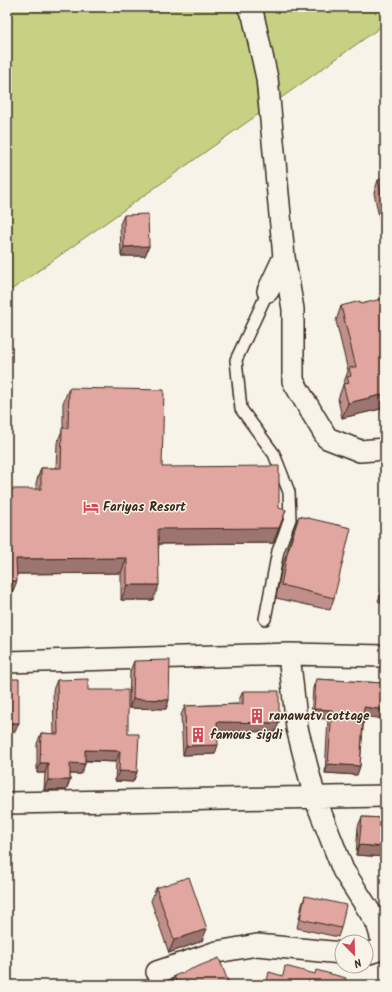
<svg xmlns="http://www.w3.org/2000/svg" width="392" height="992" font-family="Kalam,sans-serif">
	<rect width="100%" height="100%" fill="#f7f3e8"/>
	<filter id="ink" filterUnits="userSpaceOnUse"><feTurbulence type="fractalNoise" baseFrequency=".025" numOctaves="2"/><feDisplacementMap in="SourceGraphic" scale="8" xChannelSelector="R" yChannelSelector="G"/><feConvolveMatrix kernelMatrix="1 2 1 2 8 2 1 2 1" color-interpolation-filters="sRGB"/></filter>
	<g filter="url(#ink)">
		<path fill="#c6d184" stroke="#807e51" d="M 7,7 L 385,7 L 385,24 L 7,293 Z"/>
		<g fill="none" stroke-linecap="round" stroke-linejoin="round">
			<defs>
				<path id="service" d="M 265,619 L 278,551 L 290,519 L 289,492 L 274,454 L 241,409 L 236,360 L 268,291"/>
				<path id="minor" d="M 248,7 L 253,15 L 267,78 L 284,257 L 293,309 L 293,381 L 327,438 L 360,451 L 385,449
					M 268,291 L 284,257
					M 385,656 L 289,654 L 297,728 L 315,798 L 343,870 L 377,923 L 385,950
					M 7,662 L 289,654
					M 9,803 L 385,796
					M 366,954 L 384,948
					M 157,972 L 217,952 L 257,945 L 342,953"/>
			</defs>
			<use href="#service" stroke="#3b2a1e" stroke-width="14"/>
			<use href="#minor" stroke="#3b2a1e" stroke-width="24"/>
			<use href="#service" stroke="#f7f3e8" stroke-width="11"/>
			<use href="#minor" stroke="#f7f3e8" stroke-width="21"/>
		</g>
		<path fill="#c18f89" stroke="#3b2a1e" d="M 385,179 L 385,241 L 384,241 L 374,193 L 378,180 Z
			M 124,215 L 149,246 L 145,256 L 121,256 L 120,224 Z
			M 341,306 L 385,408 L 342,418 L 338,399 L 348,371 L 336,321 Z
			M 69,388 L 162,467 L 273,543 L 159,544 L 153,600 L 121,600 L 121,573 L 17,574 L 11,596 L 36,489 L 36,483 L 41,468 L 56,468 L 57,443 L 63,428 L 63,403 Z
			M 299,516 L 334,598 L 330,610 L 276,598 L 282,567 L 294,528 Z
			M 385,584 L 385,604 L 378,601 Z
			M 134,661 L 169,700 L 166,709 L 129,708 L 130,671 Z
			M 316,679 L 383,683 L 383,681 L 385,681 L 364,716 L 360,766 L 357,775 L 325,773 L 328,719 L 311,718 L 313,688 Z
			M 57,680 L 88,690 L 128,734 L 137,772 L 133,782 L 115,781 L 116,762 L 85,761 L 85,764 L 81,774 L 70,774 L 70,780 L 66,790 L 44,790 L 45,773 L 37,773 L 37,744 L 41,733 L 54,734 L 53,690 Z
			M 243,691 L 275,732 L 217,731 L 215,754 L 183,755 L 181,715 L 185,706 L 239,704 L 239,700 Z
			M 362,817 L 385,818 L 385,857 L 356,855 L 358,826 Z
			M 156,888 L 202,941 L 169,953 L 151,901 Z
			M 305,896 L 341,928 L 338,937 L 297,928 L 302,905 Z
			M 174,976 L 229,984 L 229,985 L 171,985 Z"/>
		<path fill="#9d746f" stroke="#3b2a1e" d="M 149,246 L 145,256 L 121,256 L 124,247 Z
			M 385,394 L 385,408 L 342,418 L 348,403 Z
			M 286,510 L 273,543 L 153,544 L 158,529 Z
			M 127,558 L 121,573 L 11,574 L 16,559 Z
			M 7,581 L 17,581 L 11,596 L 7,596 Z
			M 127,585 L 159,585 L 153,600 L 121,600 Z
			M 133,699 L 169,700 L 166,709 L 129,708 Z
			M 364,707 L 385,710 L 385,719 L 361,716 Z
			M 314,709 L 332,710 L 328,719 L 311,718 Z
			M 217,722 L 279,723 L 275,732 L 214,731 Z
			M 7,723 L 19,723 L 15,732 L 7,732 Z
			M 218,745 L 215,754 L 183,755 L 186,746 Z
			M 85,750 L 120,751 L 116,762 L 82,760 Z
			M 40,763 L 48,763 L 45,773 L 37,773 Z
			M 70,763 L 85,764 L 81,774 L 67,774 Z
			M 328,764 L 360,766 L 357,775 L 325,773 Z
			M 119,771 L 137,772 L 133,782 L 115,781 Z
			M 48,780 L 70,780 L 66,790 L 44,790 Z
			M 359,845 L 385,847 L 385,857 L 356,855 Z
			M 207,929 L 202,941 L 169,953 L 174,940 Z"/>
		<path fill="#e0a69f" stroke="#3b2a1e" d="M 385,179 L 385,210 L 378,180 Z
			M 148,214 L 149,246 L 124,247 L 124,215 Z
			M 385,298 L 385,394 L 348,403 L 343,384 L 349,383 L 347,377 L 351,376 L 349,368 L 356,367 L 341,306 L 360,301 L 361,304 Z
			M 69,388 L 164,390 L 162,467 L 279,466 L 279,508 L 286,510 L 279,528 L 158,529 L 159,585 L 127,585 L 127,558 L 16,559 L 17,581 L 7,581 L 7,489 L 41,489 L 41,468 L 61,468 L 62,428 L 68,428 Z
			M 299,516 L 351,528 L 334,598 L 281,585 L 287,554 Z
			M 385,584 L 385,594 L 381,592 Z
			M 170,660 L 169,700 L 133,699 L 134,661 Z
			M 7,679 L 19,679 L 19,723 L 7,723 Z
			M 88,679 L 88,690 L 128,690 L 128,734 L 139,734 L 137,772 L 119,771 L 120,751 L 85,750 L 85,764 L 70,763 L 70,780 L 48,780 L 48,763 L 40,763 L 41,733 L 58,734 L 57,680 Z
			M 316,679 L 383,683 L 383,681 L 385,681 L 385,710 L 364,707 L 360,766 L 328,764 L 332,710 L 314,709 Z
			M 243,691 L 279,691 L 279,723 L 217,722 L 218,745 L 186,746 L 185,706 L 243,704 Z
			M 362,817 L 385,818 L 385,847 L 359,845 Z
			M 189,877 L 207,929 L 174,940 L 156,888 Z
			M 305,896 L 346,905 L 341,928 L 300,919 Z
			M 219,958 L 229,984 L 228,985 L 178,985 L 174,976 Z
			M 285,966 L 315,974 L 316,970 L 346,978 L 344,985 L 266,985 L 269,972 L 283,976 Z"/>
	</g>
	<defs>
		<symbol id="hotel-bare" viewBox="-9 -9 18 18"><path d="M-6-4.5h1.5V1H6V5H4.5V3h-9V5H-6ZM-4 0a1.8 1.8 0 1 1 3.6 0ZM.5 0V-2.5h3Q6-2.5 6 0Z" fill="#d1495b" stroke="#f7f3e8" stroke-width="2.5" paint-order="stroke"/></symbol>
		<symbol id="building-bare" viewBox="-9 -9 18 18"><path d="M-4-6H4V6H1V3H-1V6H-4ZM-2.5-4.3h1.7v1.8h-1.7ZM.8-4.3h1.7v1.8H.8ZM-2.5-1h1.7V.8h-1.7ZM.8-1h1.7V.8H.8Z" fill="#d1495b" stroke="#f7f3e8" stroke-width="2.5" paint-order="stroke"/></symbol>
	</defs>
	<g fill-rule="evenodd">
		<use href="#hotel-bare" x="80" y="496" width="22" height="22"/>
		<use href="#building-bare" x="246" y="705" width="22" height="22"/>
		<use href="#building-bare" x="187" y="724" width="22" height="22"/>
	</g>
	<g text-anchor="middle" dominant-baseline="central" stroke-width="3" stroke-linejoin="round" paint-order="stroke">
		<g font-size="13" font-weight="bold" fill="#3b2a1e" stroke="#f7f3e8" text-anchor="start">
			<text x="103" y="507">Fariyas Resort</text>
			<text x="269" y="716">ranawatv cottage</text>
			<text x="210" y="735">famous sigdi</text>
		</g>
	</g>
	<rect width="392" height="992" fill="none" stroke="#f7f3e8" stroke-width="24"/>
	<rect x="12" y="12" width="368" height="968" fill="none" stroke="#3b2a1e" stroke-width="1.5" filter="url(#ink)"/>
	<g transform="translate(354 954) rotate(157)"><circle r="19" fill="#f7f3e8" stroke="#aca397"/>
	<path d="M0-3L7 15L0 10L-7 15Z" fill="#d1495b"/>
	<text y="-6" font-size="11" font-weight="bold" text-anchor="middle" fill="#3b2a1e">N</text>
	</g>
</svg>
